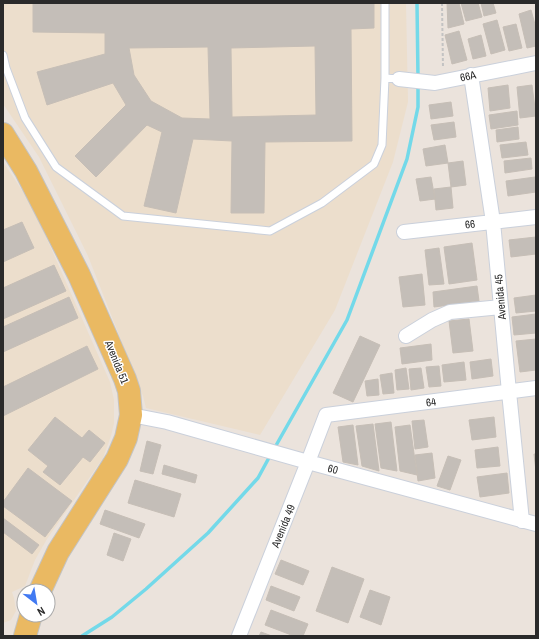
<svg xmlns="http://www.w3.org/2000/svg" width="539" height="639" font-family="'Archivo Narrow',sans-serif">
	<rect width="100%" height="100%" fill="#ebe3dc"/>
	<path fill="#ecdecc" d="M 3,3 L 406,3 L 408,102 L 393,162 L 335,310 L 260,435 L 146,408 L 143,396 L 88,256 L 39,157 L 3,104 Z
		M 3,162 L 32,205 L 110,382 L 114,400 L 114,423 L 111,436 L 103,458 L 47,539 L 35,560 L 25,586 L 12,592 L 14,598 L 16,611 L 11,620 L 3,623 Z"/>
	<g fill="none" stroke-linecap="round" stroke-linejoin="round">
		<path stroke="#73d9e9" stroke-width="3.5" d="M 417,3 L 418,78
			M 274,449 L 347,320 L 407,159 L 418,107 L 418,84
			M 82,636 L 112,617 L 146,589 L 208,533 L 258,478 L 271,454"/>
	</g>
	<path fill="#c4beb8" stroke="#c6beb6" fill-rule="evenodd" d="M 33,3 L 374,3 L 374,28 L 351,29 L 352,141 L 265,142 L 264,213 L 231,213 L 232,141 L 193,139 L 176,213 L 144,206 L 162,132 L 147,125 L 96,177 L 75,156 L 126,105 L 113,83 L 47,105 L 37,72 L 105,54 L 105,33 L 33,32 ZM 315,46 L 316,115 L 232,117 L 231,48 ZM 208,47 L 210,119 L 182,118 L 151,101 L 134,75 L 129,48 Z
		M 447,3 L 459,3 L 464,24 L 448,28 Z
		M 461,3 L 478,3 L 482,17 L 466,21 Z
		M 481,3 L 493,3 L 496,13 L 484,16 Z
		M 531,10 L 536,28 L 536,46 L 527,48 L 519,14 Z
		M 497,20 L 505,50 L 491,54 L 483,24 Z
		M 516,24 L 522,48 L 509,51 L 503,27 Z
		M 459,31 L 467,60 L 452,64 L 445,35 Z
		M 481,35 L 486,56 L 473,59 L 468,39 Z
		M 508,85 L 510,108 L 490,111 L 488,88 Z
		M 532,85 L 536,116 L 520,118 L 517,87 Z
		M 451,102 L 453,116 L 431,119 L 429,105 Z
		M 517,111 L 518,125 L 491,129 L 489,115 Z
		M 454,122 L 456,137 L 434,140 L 431,125 Z
		M 518,127 L 519,139 L 497,142 L 496,130 Z
		M 526,142 L 528,155 L 502,158 L 500,145 Z
		M 445,145 L 448,163 L 426,166 L 423,149 Z
		M 531,158 L 532,169 L 505,173 L 504,161 Z
		M 463,161 L 466,185 L 451,187 L 448,163 Z
		M 431,177 L 435,199 L 420,201 L 416,179 Z
		M 535,177 L 536,192 L 508,196 L 506,181 Z
		M 451,187 L 453,208 L 436,210 L 434,189 Z
		M 22,222 L 34,248 L 3,262 L 3,230 Z
		M 536,237 L 536,254 L 511,257 L 509,240 Z
		M 472,243 L 477,280 L 449,284 L 444,247 Z
		M 439,248 L 444,284 L 429,285 L 425,250 Z
		M 54,265 L 66,291 L 3,319 L 3,288 Z
		M 422,274 L 425,305 L 403,307 L 399,277 Z
		M 477,286 L 479,301 L 434,307 L 433,292 Z
		M 536,295 L 536,311 L 516,313 L 514,298 Z
		M 69,297 L 78,318 L 3,352 L 3,327 Z
		M 536,314 L 536,333 L 514,335 L 512,317 Z
		M 469,319 L 473,351 L 453,353 L 449,321 Z
		M 360,336 L 380,345 L 353,402 L 333,393 Z
		M 536,339 L 536,370 L 520,372 L 516,341 Z
		M 431,344 L 432,360 L 402,364 L 400,348 Z
		M 87,346 L 98,369 L 3,416 L 3,387 Z
		M 491,359 L 493,376 L 472,379 L 470,362 Z
		M 464,362 L 466,380 L 444,382 L 442,365 Z
		M 439,366 L 441,386 L 429,387 L 426,367 Z
		M 406,368 L 409,389 L 397,390 L 395,370 Z
		M 421,368 L 424,388 L 411,390 L 409,369 Z
		M 392,373 L 394,393 L 383,394 L 380,375 Z
		M 378,379 L 379,395 L 367,396 L 365,381 Z
		M 55,417 L 82,438 L 89,430 L 105,443 L 90,462 L 83,457 L 60,485 L 43,472 L 48,466 L 28,450 Z
		M 494,417 L 496,437 L 472,440 L 469,420 Z
		M 424,420 L 428,447 L 415,449 L 412,421 Z
		M 391,422 L 397,471 L 381,468 L 375,424 Z
		M 373,424 L 379,471 L 362,466 L 356,426 Z
		M 353,425 L 358,465 L 343,462 L 338,427 Z
		M 410,425 L 417,475 L 400,471 L 395,427 Z
		M 147,441 L 161,445 L 153,474 L 140,471 Z
		M 498,447 L 500,466 L 477,468 L 475,450 Z
		M 432,453 L 435,478 L 418,481 L 415,455 Z
		M 534,454 L 536,454 L 536,471 Z
		M 448,456 L 461,460 L 450,490 L 437,486 Z
		M 164,465 L 197,475 L 195,483 L 162,474 Z
		M 28,468 L 72,501 L 45,537 L 3,506 L 3,502 Z
		M 507,473 L 509,493 L 480,497 L 477,477 Z
		M 135,480 L 181,494 L 174,517 L 128,503 Z
		M 105,510 L 145,524 L 139,538 L 100,524 Z
		M 3,518 L 39,545 L 32,554 L 3,532 Z
		M 114,533 L 131,539 L 123,561 L 107,555 Z
		M 281,560 L 309,571 L 303,585 L 275,574 Z
		M 332,567 L 364,579 L 348,623 L 316,611 Z
		M 271,586 L 300,597 L 294,611 L 266,600 Z
		M 370,590 L 390,597 L 381,625 L 360,617 Z
		M 271,610 L 308,624 L 303,636 L 294,636 L 265,625 Z
		M 261,632 L 272,636 L 259,636 Z"/>
	<g fill="none" stroke-linecap="round" stroke-linejoin="round">
		<defs>
			<path id="lane" d="M 385,3 L 385,78 L 399,79
				M 3,55 L 6,68 L 25,118 L 56,167 L 123,216 L 270,231 L 322,203 L 374,164 L 382,145 L 385,78"/>
			<path id="street" d="M 471,75 L 493,222 L 509,392 L 522,521
				M 399,79 L 435,83 L 536,63
				M 404,232 L 536,217
				M 406,336 L 432,320 L 450,312 L 501,307
				M 131,415 L 167,422 L 308,462 L 536,524
				M 239,636 L 308,462 L 326,415 L 536,388"/>
			<path id="primary" d="M 3,134 L 26,171 L 79,275 L 125,379 L 129,391 L 131,415 L 126,438 L 117,459 L 58,552 L 40,591
				M 25,636 L 31,615"/>
		</defs>
		<use href="#lane" stroke="#cad0db" stroke-width="9"/>
		<use href="#street" stroke="#cad0db" stroke-width="16"/>
		<use href="#primary" stroke="#c3c3c3" stroke-width="24"/>
		<path stroke="#c3c3c3" stroke-width="2" stroke-dasharray="3 2" stroke-linecap="butt" d="M 442,3 L 443,68"/>
		<use href="#lane" stroke="#fff" stroke-width="7"/>
		<use href="#street" stroke="#fff" stroke-width="14"/>
		<use href="#primary" stroke="#eab962" stroke-width="22"/>
	</g>
	<g text-anchor="middle" dominant-baseline="central" stroke-width="3" stroke-linejoin="round" paint-order="stroke">
		<g font-size="11" fill="#2a2a2a" stroke="#fff">
			<text transform="translate(468 76) rotate(-12)">66A</text>
			<text transform="translate(470 224) rotate(-7)">66</text>
			<text transform="translate(500 297) rotate(-95)">Avenida 45</text>
			<text transform="translate(117 362) rotate(68)">Avenida 51</text>
			<text transform="translate(431 402) rotate(-7)">64</text>
			<text transform="translate(333 469) rotate(15)">60</text>
			<text transform="translate(283 526) rotate(-68)">Avenida 49</text>
		</g>
	</g>
	<rect width="539" height="639" fill="none" stroke="#2a2a2a" stroke-width="8"/>
	<g transform="translate(36 603) rotate(149)"><circle r="19" fill="#ffffff" stroke="#aaaaaa"/>
	<path d="M0-3L7 15L0 10L-7 15Z" fill="#427af2"/>
	<text y="-6" font-size="11" font-weight="bold" text-anchor="middle" fill="#2a2a2a">N</text>
	</g>
</svg>
